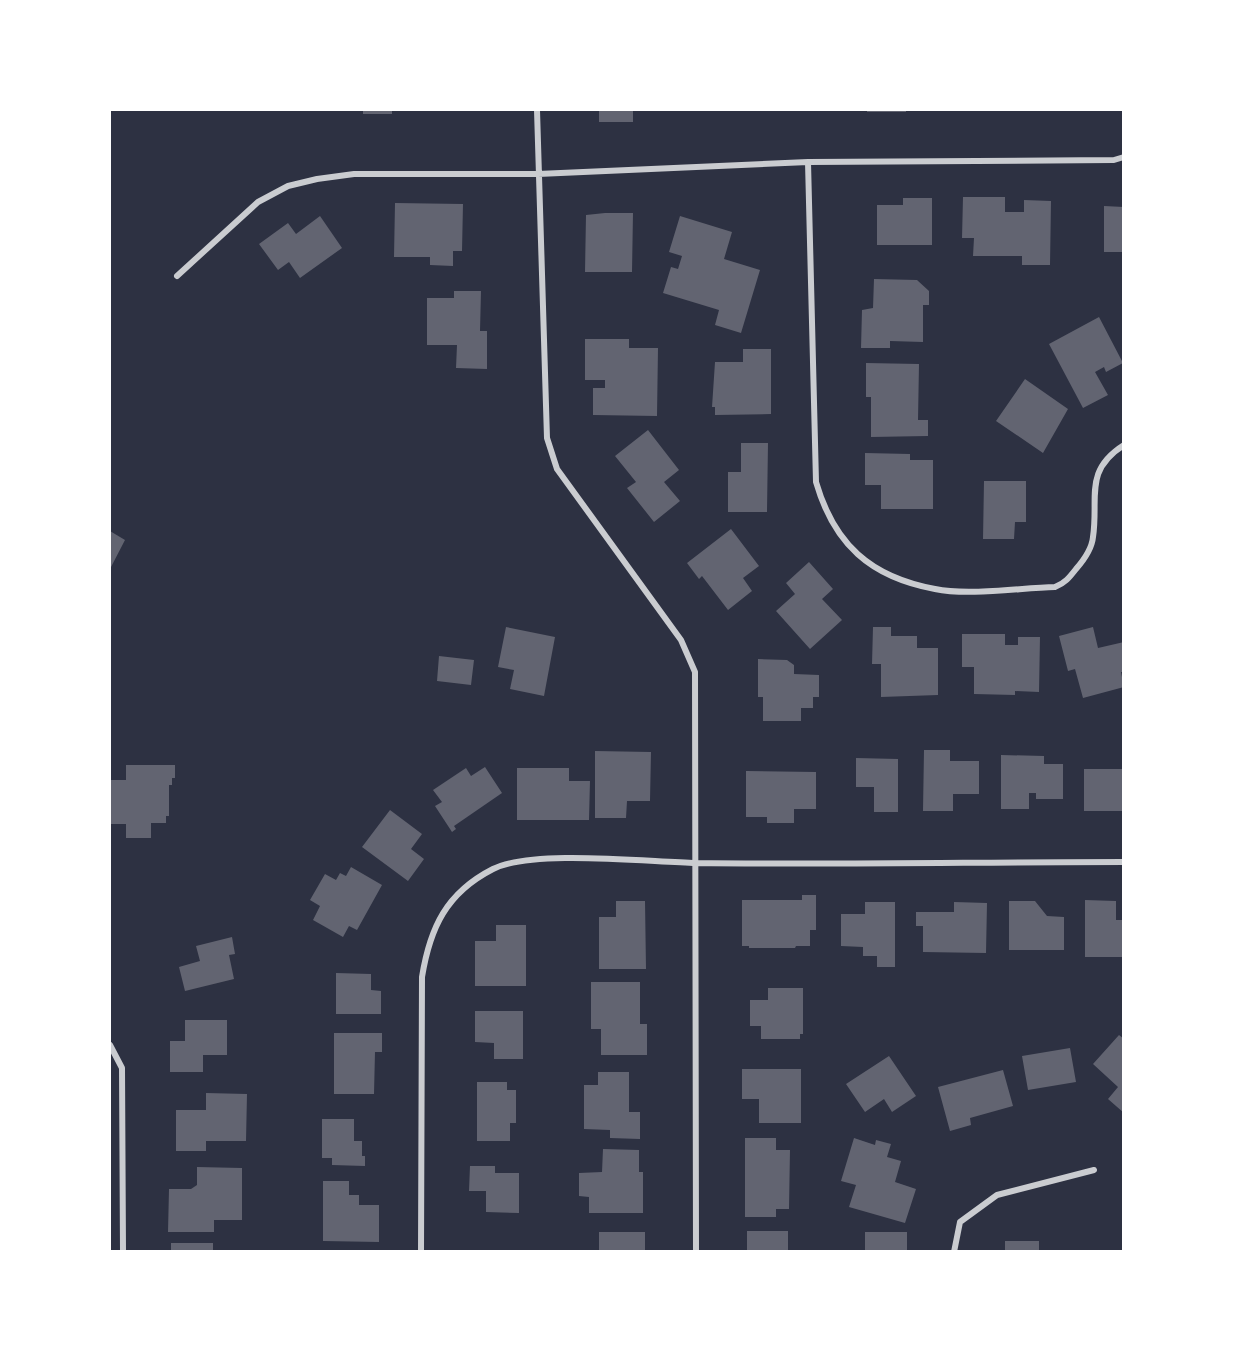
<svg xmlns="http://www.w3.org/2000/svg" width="1233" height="1361" font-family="Karla,sans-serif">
	<rect width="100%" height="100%" fill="#2d3142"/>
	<path fill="#626471" d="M 363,110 L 392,110 L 392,114 L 363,114 Z
		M 599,110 L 633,110 L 633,122 L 599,122 Z
		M 867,110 L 906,110 L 906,112 L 867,112 Z
		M 963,197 L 1005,197 L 1005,212 L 1024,212 L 1024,200 L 1051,201 L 1050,265 L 1022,265 L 1022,256 L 973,256 L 974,238 L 962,238 Z
		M 903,198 L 932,198 L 932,245 L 877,245 L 877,205 L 903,205 Z
		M 395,203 L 463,204 L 462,251 L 453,251 L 453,266 L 430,265 L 430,257 L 394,257 Z
		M 1104,206 L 1124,207 L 1124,252 L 1104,252 Z
		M 605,213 L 633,213 L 632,272 L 585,272 L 586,215 Z
		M 320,216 L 342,248 L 300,278 L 289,262 L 278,270 L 259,244 L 288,223 L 296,234 Z
		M 680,216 L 732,232 L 724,259 L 760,270 L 741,333 L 715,325 L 719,310 L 663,293 L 671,267 L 678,269 L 682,256 L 669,252 Z
		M 874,279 L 917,280 L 929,291 L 929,305 L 923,305 L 923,342 L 890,341 L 890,348 L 861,348 L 862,310 L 873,308 Z
		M 454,291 L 481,291 L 480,331 L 487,331 L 487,369 L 456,368 L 457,345 L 427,345 L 427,298 L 454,298 Z
		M 1099,317 L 1123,363 L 1106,372 L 1104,367 L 1095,372 L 1108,395 L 1083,408 L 1049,344 Z
		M 585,339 L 629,339 L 629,348 L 658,348 L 657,416 L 593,415 L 593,388 L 605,388 L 605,380 L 585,380 Z
		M 743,349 L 771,349 L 771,414 L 715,415 L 715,407 L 712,407 L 715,362 L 743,362 Z
		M 866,363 L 919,364 L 918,420 L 928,420 L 928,436 L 871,437 L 871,397 L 866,397 Z
		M 1025,379 L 1068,409 L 1043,453 L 996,421 Z
		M 648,430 L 679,470 L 664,482 L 680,501 L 654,522 L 627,488 L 636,482 L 615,456 Z
		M 741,443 L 768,443 L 767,512 L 728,512 L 728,472 L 741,472 Z
		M 865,453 L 910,454 L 910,460 L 933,460 L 933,509 L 881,509 L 881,485 L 865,485 Z
		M 984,481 L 1026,481 L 1026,522 L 1015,522 L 1014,539 L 983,539 Z
		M 731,529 L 759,566 L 743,578 L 752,591 L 728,610 L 702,576 L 699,579 L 687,563 Z
		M 110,531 L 125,540 L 110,569 Z
		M 809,562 L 833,589 L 822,599 L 842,620 L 810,649 L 776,611 L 795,594 L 786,583 Z
		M 506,627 L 555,637 L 544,696 L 510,689 L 514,670 L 498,667 Z
		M 873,627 L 891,627 L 891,636 L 917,636 L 917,648 L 938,648 L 938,695 L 881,697 L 881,664 L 872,664 Z
		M 1093,627 L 1098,648 L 1124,642 L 1124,672 L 1121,672 L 1124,687 L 1083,698 L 1075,669 L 1068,671 L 1059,636 Z
		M 962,634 L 1005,634 L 1005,645 L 1018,645 L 1018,637 L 1040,637 L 1039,692 L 1015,691 L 1015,695 L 974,694 L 974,667 L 962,667 Z
		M 439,656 L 474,660 L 471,685 L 437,681 Z
		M 758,659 L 787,660 L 794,665 L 794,674 L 819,675 L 819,697 L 813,697 L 813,708 L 801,708 L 801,721 L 763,721 L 763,697 L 758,697 Z
		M 924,750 L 950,750 L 950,761 L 979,761 L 979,794 L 953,794 L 953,811 L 923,811 Z
		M 595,751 L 651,752 L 650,801 L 627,801 L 626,818 L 595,818 Z
		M 1001,755 L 1044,756 L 1044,764 L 1063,764 L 1063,799 L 1036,799 L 1036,793 L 1029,793 L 1029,809 L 1001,809 Z
		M 856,758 L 898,759 L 898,812 L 874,812 L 874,787 L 856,787 Z
		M 126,765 L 175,765 L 175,778 L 172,778 L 172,785 L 169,785 L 169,816 L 166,816 L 166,823 L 151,823 L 151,838 L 126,838 L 126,824 L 110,824 L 110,780 L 126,780 Z
		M 485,767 L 502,793 L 454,826 L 456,829 L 452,832 L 435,806 L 442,802 L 433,790 L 466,768 L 471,776 Z
		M 517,768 L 569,768 L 569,781 L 590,781 L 589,820 L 517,820 Z
		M 1084,769 L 1124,769 L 1124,811 L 1084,811 Z
		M 746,771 L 816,772 L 816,809 L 794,809 L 794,823 L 767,823 L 767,817 L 746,817 Z
		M 390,810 L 422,834 L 411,849 L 424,859 L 408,881 L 362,847 Z
		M 351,867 L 382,885 L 357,930 L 349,926 L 343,937 L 313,920 L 320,906 L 310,900 L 325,874 L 336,880 L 340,873 L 346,876 Z
		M 802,895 L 816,895 L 816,930 L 810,930 L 810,946 L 796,946 L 795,948 L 749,948 L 749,946 L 742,946 L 742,900 L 802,900 Z
		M 1085,900 L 1116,901 L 1116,920 L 1124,920 L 1124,957 L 1085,957 Z
		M 616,901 L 645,901 L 646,969 L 599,969 L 599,917 L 616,917 Z
		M 1009,901 L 1035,901 L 1047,916 L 1064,917 L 1064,950 L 1009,950 Z
		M 865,902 L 895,902 L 895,967 L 877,967 L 877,956 L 863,956 L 863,947 L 841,946 L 841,914 L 865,914 Z
		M 954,902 L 987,903 L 986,953 L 923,952 L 923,926 L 916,926 L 916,912 L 954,912 Z
		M 496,925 L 526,925 L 526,986 L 475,986 L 475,941 L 496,941 Z
		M 232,937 L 235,954 L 229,955 L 234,979 L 185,991 L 179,967 L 200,961 L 196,946 Z
		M 336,973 L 371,974 L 371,990 L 381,991 L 381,1014 L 336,1014 Z
		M 591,982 L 640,982 L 640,1024 L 647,1024 L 647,1055 L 601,1055 L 601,1029 L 591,1029 Z
		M 768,988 L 803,988 L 803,1034 L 800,1034 L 800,1039 L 761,1039 L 761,1026 L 750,1026 L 750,1000 L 768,1000 Z
		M 475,1011 L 523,1011 L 523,1059 L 494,1059 L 494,1043 L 475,1042 Z
		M 185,1020 L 227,1020 L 227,1055 L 203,1055 L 203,1072 L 170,1072 L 170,1041 L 185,1041 Z
		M 334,1033 L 382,1033 L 382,1052 L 375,1052 L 374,1094 L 334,1094 Z
		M 1119,1035 L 1124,1039 L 1124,1113 L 1108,1099 L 1118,1087 L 1093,1064 Z
		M 1070,1048 L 1076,1082 L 1028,1090 L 1022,1056 Z
		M 889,1056 L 916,1096 L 892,1112 L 884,1099 L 865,1112 L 846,1084 Z
		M 742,1069 L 801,1069 L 801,1123 L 759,1123 L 759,1099 L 742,1099 Z
		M 1003,1070 L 1013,1106 L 970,1118 L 971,1125 L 950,1131 L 938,1087 Z
		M 598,1072 L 629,1072 L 629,1112 L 640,1112 L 640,1139 L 610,1138 L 610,1130 L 584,1129 L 584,1085 L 598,1085 Z
		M 477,1082 L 507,1082 L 507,1090 L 516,1090 L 516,1123 L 510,1123 L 510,1141 L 477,1141 Z
		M 206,1093 L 247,1094 L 246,1141 L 206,1141 L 206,1151 L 176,1151 L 176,1110 L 206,1110 Z
		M 322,1119 L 354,1119 L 354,1141 L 362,1141 L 362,1156 L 365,1156 L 365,1166 L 332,1165 L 332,1158 L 322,1158 Z
		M 745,1138 L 776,1138 L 776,1150 L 790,1150 L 789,1209 L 776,1209 L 776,1217 L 745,1217 Z
		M 854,1138 L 875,1145 L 876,1140 L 891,1144 L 887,1157 L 901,1161 L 895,1182 L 916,1189 L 905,1223 L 849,1207 L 856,1185 L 841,1181 Z
		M 603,1149 L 639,1150 L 639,1172 L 643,1172 L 643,1213 L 589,1213 L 589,1197 L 579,1196 L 579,1173 L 602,1172 Z
		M 470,1166 L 495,1166 L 495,1173 L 519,1173 L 519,1213 L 486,1212 L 486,1191 L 469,1191 Z
		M 197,1167 L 242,1168 L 242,1220 L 214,1220 L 214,1232 L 168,1232 L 169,1189 L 191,1189 L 197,1185 Z
		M 323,1181 L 349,1181 L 349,1195 L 359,1195 L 359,1205 L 379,1205 L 379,1242 L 323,1241 Z
		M 747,1231 L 788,1231 L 788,1252 L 747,1252 Z
		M 599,1232 L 645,1232 L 645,1252 L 599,1252 Z
		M 865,1232 L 907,1232 L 907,1252 L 865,1252 Z
		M 1005,1241 L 1039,1241 L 1039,1252 L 1005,1252 Z
		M 171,1243 L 213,1243 L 213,1252 L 171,1252 Z"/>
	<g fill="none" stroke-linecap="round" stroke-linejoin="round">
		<path stroke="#caccd0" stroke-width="6" d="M 537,110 L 547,438 L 557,469 L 681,640 L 695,672 L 696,1252
			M 808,162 L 816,482 C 834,544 870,577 935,589 C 968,596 1019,588 1055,587 C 1065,583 1069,578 1076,569 C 1083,561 1092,548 1093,537 C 1099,498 1083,471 1124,445
			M 177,276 L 258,202 L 288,186 L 317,179 L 354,174 L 538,174 L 808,162 L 1114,160 L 1124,157
			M 110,1045 L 122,1068 L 123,1252
			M 421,1252 L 422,977 C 430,928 446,893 493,869 C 533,849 647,862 696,863 C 839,865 981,862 1124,862
			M 954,1252 L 960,1222 L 997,1195 L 1094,1170"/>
	</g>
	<rect width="1233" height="1361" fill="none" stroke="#ffffff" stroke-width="222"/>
</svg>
